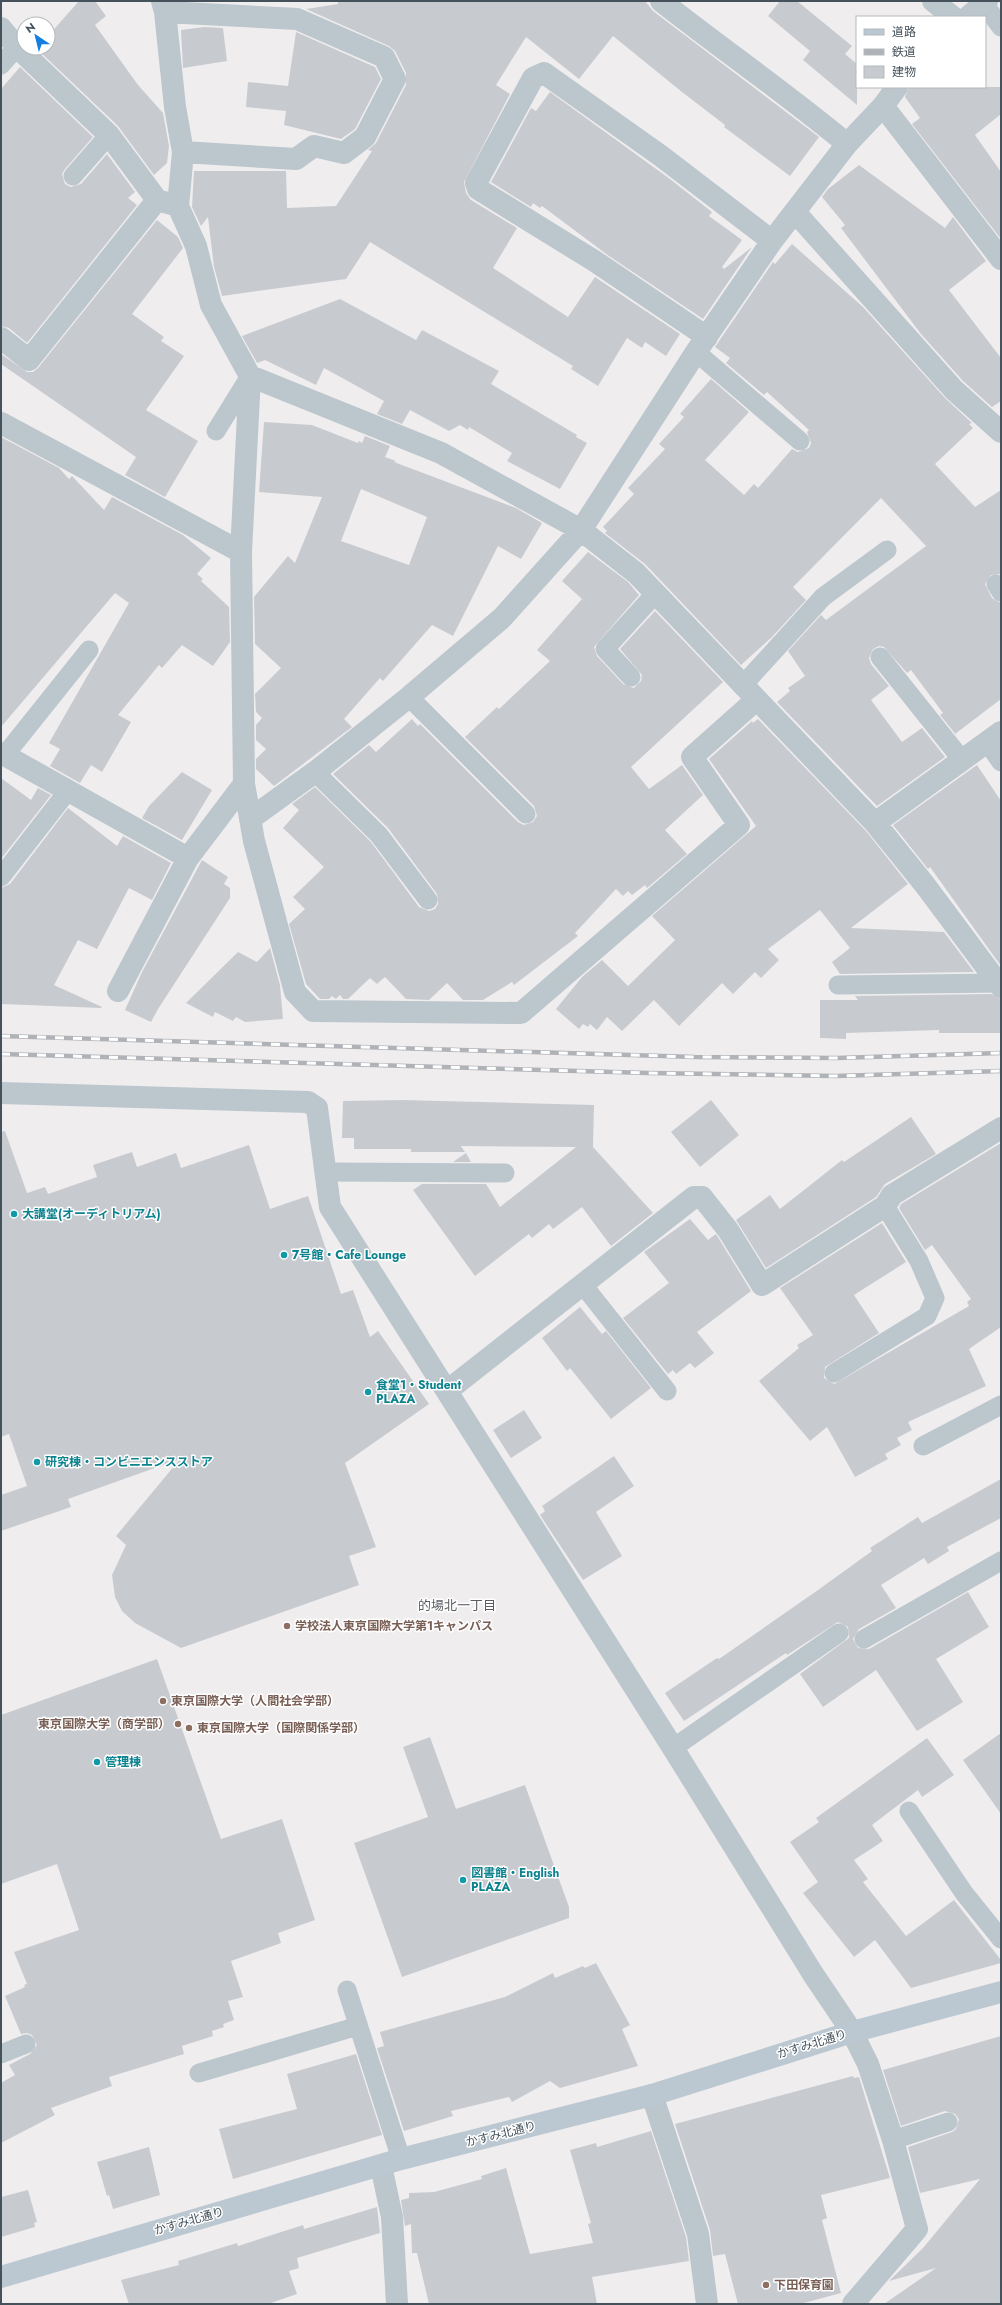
<svg xmlns="http://www.w3.org/2000/svg" width="1002" height="2305" font-family="Jost,'Noto Sans JP',sans-serif">
	<rect width="100%" height="100%" fill="#f0edee"/>
	<path fill="#c7cbd0" fill-rule="evenodd" d="M 79,1 L 95,1 L 106,16 L 95,25 L 138,85 L 163,113 L 169,146 L 167,163 L 154,175 L 118,126 L 37,49 L 48,48 L 48,36 Z
		M 338,1 L 645,1 L 653,11 L 819,137 L 790,176 L 724,127 L 725,125 L 682,92 L 613,36 L 579,79 L 526,37 L 496,85 L 510,94 L 464,182 L 466,193 L 471,200 L 517,228 L 493,268 L 568,317 L 595,277 L 680,334 L 666,356 L 645,342 L 642,348 L 627,338 L 598,386 L 571,369 L 573,366 L 370,242 L 346,279 L 222,296 L 214,267 L 208,217 L 201,226 L 192,207 L 194,171 L 286,171 L 287,208 L 336,206 L 372,151 L 368,150 L 376,143 L 406,85 L 406,73 L 395,51 L 389,46 L 306,9 L 338,4 Z
		M 780,1 L 797,1 L 852,46 L 845,54 L 857,64 L 857,105 L 803,60 L 810,51 L 768,16 Z
		M 204,27 L 223,28 L 227,61 L 183,68 L 181,30 Z
		M 296,32 L 375,67 L 381,79 L 355,129 L 341,139 L 284,125 L 286,111 L 246,107 L 248,82 L 288,86 Z
		M 20,67 L 93,137 L 65,169 L 62,174 L 65,184 L 71,187 L 81,184 L 107,154 L 135,192 L 128,198 L 137,205 L 27,343 L 9,328 L 1,326 L 1,89 Z
		M 909,87 L 1001,87 L 1001,114 L 975,135 L 1001,172 L 1001,239 L 912,124 L 920,118 L 905,97 Z
		M 550,92 L 670,179 L 712,212 L 709,216 L 742,240 L 722,267 L 724,269 L 752,247 L 703,319 L 609,256 L 542,206 L 540,208 L 533,203 L 531,207 L 491,182 L 531,108 L 536,111 Z
		M 859,165 L 945,228 L 953,217 L 986,261 L 949,290 L 1001,358 L 1001,401 L 992,407 L 963,381 L 921,334 L 841,228 L 845,225 L 822,197 L 828,189 Z
		M 157,220 L 178,237 L 183,248 L 132,314 L 164,337 L 161,341 L 184,356 L 146,410 L 198,441 L 165,497 L 125,475 L 136,457 L 1,364 L 1,354 L 27,372 L 33,372 L 38,368 Z
		M 792,244 L 863,307 L 945,398 L 972,423 L 969,424 L 973,428 L 935,464 L 975,507 L 1001,490 L 1001,574 L 991,575 L 985,584 L 992,598 L 1001,603 L 1001,699 L 955,734 L 957,736 L 940,715 L 943,713 L 911,670 L 907,673 L 884,647 L 879,646 L 873,649 L 869,658 L 871,664 L 889,686 L 871,700 L 902,742 L 922,728 L 945,757 L 877,806 L 777,702 L 790,691 L 788,688 L 805,676 L 788,651 L 821,615 L 826,620 L 926,546 L 881,498 L 793,587 L 806,600 L 772,637 L 741,665 L 645,564 L 605,533 L 607,531 L 603,527 L 634,494 L 628,488 L 665,449 L 659,444 L 684,417 L 680,414 L 711,379 L 749,412 L 705,460 L 744,495 L 754,484 L 758,488 L 792,449 L 798,452 L 809,448 L 811,443 L 807,432 L 809,430 L 767,392 L 764,395 L 726,363 L 730,358 L 715,347 L 773,262 L 775,264 Z
		M 340,299 L 416,340 L 422,330 L 499,371 L 491,384 L 577,435 L 576,437 L 587,443 L 560,489 L 507,461 L 512,453 L 469,427 L 468,430 L 460,425 L 449,431 L 410,410 L 402,424 L 377,414 L 384,401 L 324,368 L 316,385 L 265,360 L 257,363 L 242,336 Z
		M 264,422 L 312,425 L 358,443 L 359,441 L 362,443 L 365,436 L 390,446 L 385,457 L 396,461 L 394,462 L 516,508 L 542,523 L 521,559 L 498,546 L 453,636 L 432,625 L 383,681 L 380,678 L 344,719 L 352,727 L 274,786 L 256,769 L 256,759 L 266,749 L 256,740 L 256,725 L 262,718 L 256,712 L 255,694 L 281,668 L 255,644 L 254,597 L 288,556 L 295,563 L 322,497 L 259,492 ZM 361,489 L 427,517 L 409,565 L 341,541 Z
		M 1,437 L 59,468 L 69,479 L 72,476 L 104,510 L 112,497 L 183,535 L 211,558 L 197,574 L 203,579 L 201,581 L 229,607 L 230,642 L 213,666 L 182,645 L 162,668 L 159,665 L 118,715 L 131,722 L 102,772 L 91,765 L 80,783 L 50,766 L 60,749 L 49,743 L 129,603 L 115,593 L 1,727 Z
		M 588,552 L 628,582 L 639,595 L 594,647 L 597,656 L 623,684 L 634,688 L 641,681 L 642,675 L 620,649 L 655,611 L 723,682 L 631,767 L 649,789 L 682,765 L 703,795 L 665,830 L 687,854 L 647,888 L 645,885 L 632,895 L 628,891 L 623,896 L 616,889 L 575,933 L 578,936 L 514,985 L 512,982 L 483,1000 L 463,1000 L 447,983 L 429,1000 L 406,999 L 385,977 L 377,984 L 370,978 L 348,999 L 343,999 L 340,995 L 336,999 L 332,996 L 329,999 L 320,999 L 306,984 L 289,924 L 305,909 L 293,897 L 324,867 L 283,828 L 299,810 L 292,804 L 315,787 L 371,842 L 419,907 L 429,911 L 435,909 L 438,904 L 437,894 L 388,828 L 333,774 L 369,745 L 376,752 L 412,719 L 418,726 L 420,724 L 518,822 L 524,825 L 533,822 L 537,816 L 534,806 L 465,737 L 497,707 L 499,709 L 550,661 L 537,650 L 582,599 L 562,581 Z
		M 758,719 L 866,831 L 908,884 L 851,928 L 944,932 L 974,972 L 840,974 L 832,962 L 850,948 L 820,910 L 768,949 L 779,960 L 761,978 L 755,972 L 733,994 L 722,983 L 679,1026 L 654,1000 L 622,1031 L 607,1017 L 597,1030 L 590,1024 L 588,1027 L 583,1024 L 579,1029 L 556,1009 L 582,977 L 602,960 L 628,986 L 675,940 L 652,916 L 756,826 L 709,759 L 752,721 L 753,723 Z
		M 977,765 L 1001,801 L 1001,966 L 930,867 L 928,869 L 893,825 Z
		M 182,772 L 212,790 L 182,840 L 142,818 L 149,806 Z
		M 1,778 L 31,800 L 38,788 L 51,795 L 1,859 Z
		M 68,808 L 117,846 L 123,836 L 171,863 L 152,900 L 129,888 L 97,949 L 78,940 L 54,985 L 102,1007 L 101,1008 L 1,1004 L 1,888 L 10,884 Z
		M 202,860 L 228,877 L 224,884 L 230,888 L 230,898 L 158,1009 L 151,1022 L 125,1010 L 142,972 Z
		M 270,948 L 280,985 L 283,1019 L 245,1022 L 236,1017 L 233,1021 L 215,1012 L 213,1017 L 186,1003 L 238,952 L 257,962 Z
		M 991,994 L 1001,999 L 1000,1033 L 939,1033 L 939,1030 L 846,1033 L 846,1039 L 820,1038 L 820,1000 L 858,1000 L 855,996 Z
		M 402,1100 L 594,1105 L 593,1147 L 653,1213 L 611,1246 L 582,1207 L 553,1229 L 549,1224 L 532,1238 L 529,1234 L 475,1276 L 413,1190 L 422,1184 L 486,1184 L 500,1207 L 576,1147 L 461,1146 L 465,1152 L 411,1152 L 411,1149 L 354,1149 L 354,1138 L 342,1138 L 343,1101 Z
		M 711,1100 L 739,1135 L 700,1167 L 671,1132 Z
		M 911,1117 L 936,1154 L 885,1184 L 876,1197 L 766,1268 L 736,1220 L 770,1195 L 780,1209 L 842,1160 L 844,1162 Z
		M 5,1131 L 27,1193 L 45,1187 L 48,1194 L 97,1177 L 93,1165 L 132,1152 L 137,1167 L 176,1153 L 181,1168 L 249,1145 L 270,1209 L 308,1196 L 341,1294 L 353,1290 L 370,1337 L 378,1331 L 429,1404 L 345,1463 L 376,1547 L 349,1556 L 359,1585 L 181,1648 L 135,1623 L 122,1611 L 115,1597 L 112,1575 L 126,1545 L 116,1536 L 180,1459 L 68,1499 L 71,1507 L 1,1531 L 1,1495 L 27,1486 L 9,1434 L 1,1437 L 1,1132 Z
		M 1001,1143 L 1001,1327 L 969,1349 L 986,1386 L 908,1422 L 912,1430 L 897,1438 L 901,1445 L 885,1454 L 888,1459 L 855,1477 L 827,1427 L 810,1441 L 759,1381 L 799,1348 L 797,1345 L 813,1335 L 780,1288 L 882,1223 L 906,1262 L 854,1295 L 879,1333 L 825,1367 L 824,1378 L 834,1384 L 969,1306 L 967,1302 L 971,1299 L 932,1245 L 925,1250 L 899,1208 L 901,1204 Z
		M 466,1153 L 471,1162 L 453,1162 Z
		M 690,1219 L 708,1240 L 716,1234 L 751,1291 L 697,1332 L 714,1353 L 695,1368 L 690,1363 L 676,1374 L 673,1370 L 668,1374 L 623,1318 L 669,1283 L 644,1252 Z
		M 580,1307 L 602,1334 L 606,1331 L 651,1388 L 611,1419 L 570,1368 L 567,1371 L 542,1338 Z
		M 524,1410 L 542,1438 L 511,1458 L 493,1430 Z
		M 614,1456 L 634,1486 L 596,1512 L 622,1556 L 583,1580 L 540,1515 L 545,1511 L 542,1506 Z
		M 1001,1479 L 1001,1518 L 947,1547 L 949,1551 L 928,1564 L 924,1558 L 881,1585 L 896,1608 L 859,1629 L 853,1639 L 858,1648 L 869,1649 L 968,1592 L 989,1627 L 936,1659 L 963,1702 L 917,1731 L 876,1670 L 823,1707 L 800,1674 L 849,1638 L 848,1627 L 838,1622 L 787,1655 L 786,1653 L 684,1721 L 665,1693 L 717,1658 L 719,1659 L 818,1590 L 872,1551 L 870,1548 L 918,1517 L 922,1523 Z
		M 157,1659 L 221,1839 L 282,1819 L 315,1920 L 278,1933 L 281,1943 L 231,1961 L 243,1997 L 228,2001 L 234,2020 L 223,2024 L 224,2027 L 212,2031 L 213,2036 L 182,2046 L 184,2054 L 109,2077 L 112,2086 L 51,2108 L 55,2115 L 1,2143 L 1,2083 L 15,2075 L 9,2065 L 30,2054 L 37,2045 L 32,2035 L 27,2033 L 21,2034 L 5,1996 L 25,1987 L 24,1985 L 27,1984 L 14,1952 L 79,1930 L 57,1864 L 1,1884 L 1,1715 Z
		M 1001,1733 L 1001,1814 L 963,1760 Z
		M 430,1737 L 456,1809 L 525,1785 L 569,1907 L 569,1918 L 402,1977 L 354,1843 L 428,1817 L 403,1747 Z
		M 927,1738 L 954,1775 L 922,1797 L 918,1790 L 872,1825 L 883,1841 L 854,1860 L 868,1879 L 863,1882 L 906,1936 L 954,1900 L 1001,1960 L 1001,1963 L 911,1988 L 875,1940 L 854,1957 L 803,1893 L 818,1882 L 790,1842 L 819,1822 L 816,1818 Z
		M 596,1963 L 630,2025 L 622,2029 L 638,2066 L 560,2088 L 550,2081 L 512,2102 L 509,2097 L 451,2111 L 453,2116 L 404,2131 L 377,2048 L 384,2046 L 380,2032 L 505,1997 L 553,1973 L 555,1978 L 583,1966 L 585,1968 Z
		M 1001,2036 L 1001,2304 L 884,2304 L 936,2268 L 889,2281 L 923,2248 L 980,2179 L 920,2193 L 908,2147 L 952,2132 L 956,2129 L 959,2119 L 955,2114 L 945,2111 L 901,2126 L 883,2070 Z
		M 356,2054 L 382,2135 L 233,2179 L 219,2129 L 297,2109 L 287,2074 Z
		M 853,2076 L 854,2078 L 859,2077 L 890,2178 L 821,2195 L 827,2218 L 822,2220 L 841,2293 L 800,2304 L 738,2304 L 725,2254 L 713,2256 L 710,2230 L 675,2124 Z
		M 651,2131 L 686,2237 L 689,2261 L 592,2277 L 597,2304 L 429,2304 L 417,2253 L 412,2253 L 411,2224 L 405,2226 L 401,2200 L 409,2198 L 409,2193 L 434,2192 L 482,2179 L 481,2176 L 506,2168 L 530,2254 L 593,2243 L 588,2224 L 591,2223 L 570,2150 L 596,2143 L 597,2147 Z
		M 149,2147 L 160,2195 L 113,2209 L 109,2195 L 107,2196 L 97,2162 Z
		M 28,2190 L 37,2222 L 34,2223 L 35,2227 L 1,2237 L 1,2197 Z
		M 377,2207 L 380,2233 L 297,2258 L 299,2268 L 289,2271 L 297,2294 L 268,2304 L 129,2304 L 121,2280 L 179,2265 L 178,2261 L 237,2243 L 238,2246 L 303,2225 L 304,2229 Z"/>
	<g fill="none" stroke-linecap="round" stroke-linejoin="round">
		<path stroke="#bbc6cd" stroke-width="19" d="M 984,4 L 1001,27
			M 1,65 L 17,47
			M 73,176 L 109,135
			M 696,352 L 800,441
			M 216,431 L 250,376
			M 996,584 L 1001,592
			M 880,657 L 962,760
			M 631,677 L 605,649 L 655,594
			M 742,686 L 823,597 L 887,550
			M 409,697 L 526,814
			M 987,742 L 1001,762
			M 5,755 L 89,650
			M 315,772 L 379,835 L 428,900
			M 1,877 L 67,792
			M 838,985 L 998,983
			M 325,1172 L 505,1173
			M 583,1285 L 667,1391
			M 834,1373 L 927,1316 L 935,1298 L 919,1261 L 885,1206
			M 923,1446 L 1001,1405
			M 864,1639 L 1001,1561
			M 673,1748 L 839,1633
			M 909,1811 L 964,1893 L 1001,1939
			M 347,1990 L 401,2159
			M 1,2054 L 26,2044
			M 199,2073 L 358,2026
			M 893,2140 L 948,2122"/>
		<path stroke="#bbc6cd" stroke-width="22" d="M 162,1 L 165,12 L 175,107 L 183,152 L 178,206 L 196,246 L 211,305 L 250,376 L 241,552 L 244,784 L 254,841 L 295,992 L 313,1011 L 521,1013 L 739,825 L 692,757 L 756,700
			M 661,1 C 722,49 787,94 847,144
			M 933,1 L 953,17
			M 165,12 L 297,19 L 384,57 L 395,79 L 365,137 L 344,153 L 314,146 L 296,159 L 183,152
			M 968,17 L 987,1
			M 1,28 L 17,47 L 109,135 L 157,200 L 178,206
			M 897,87 L 883,106 L 847,144 L 772,241 L 696,352 L 581,530 L 636,573 L 875,823 L 1001,732
			M 883,106 L 1001,259
			M 795,212 L 954,390 L 1001,432
			M 707,337 L 593,260 L 478,189 L 476,183 L 533,78 L 544,73 L 661,156 L 772,241
			M 1,338 L 29,360 L 157,200
			M 250,376 L 441,453 L 581,530 L 502,618 L 409,697 L 315,772 L 250,819
			M 1,423 L 241,552
			M 1,753 L 188,858
			M 875,823 L 925,885 L 1001,987
			M 118,991 L 188,858 L 244,784
			M 1,1093 L 308,1102 L 317,1108 L 330,1207 L 673,1748 L 813,1974 L 852,2032 L 868,2064 L 893,2140 L 917,2229 L 853,2304
			M 447,1391 L 694,1197 L 702,1197 L 728,1230 L 762,1285 L 885,1206 L 892,1195 L 1001,1128
			M 652,2095 L 698,2234 L 707,2304
			M 381,2166 L 392,2217 L 397,2304"/>
		<path stroke="#bbc8d2" stroke-width="22" d="M 1,2277 L 401,2159 L 652,2095 L 852,2032 L 1001,1992"/>
		<defs>
			<path id="rail" d="M 1,1036 L 695,1057 L 837,1058 L 1001,1053
				M 1,1054 L 648,1073 L 836,1076 L 1001,1071"/>
		</defs>
		<use href="#rail" stroke="#afb3b8" stroke-width="4.5"/>
		<use href="#rail" stroke="#fff" stroke-width="3" stroke-dasharray="9" stroke-linecap="butt"/>
	</g>
	<g fill="#0f9aa8" stroke="#fff" stroke-width="1.5">
		<circle cx="14" cy="1214" r="4"/>
		<circle cx="284" cy="1255" r="4"/>
		<circle cx="368" cy="1392" r="4"/>
		<circle cx="37" cy="1462" r="4"/>
		<circle cx="97" cy="1762" r="4"/>
		<circle cx="463" cy="1880" r="4"/>
	</g>
	<g fill="#8d6e63" stroke="#fff" stroke-width="1.5">
		<circle cx="287" cy="1626" r="4"/>
		<circle cx="163" cy="1701" r="4"/>
		<circle cx="178" cy="1724" r="4"/>
		<circle cx="189" cy="1728" r="4"/>
		<circle cx="766" cy="2285" r="4"/>
	</g>
	<g text-anchor="middle" dominant-baseline="central" stroke-width="3" stroke-linejoin="round" paint-order="stroke">
		<g font-size="12" font-weight="bold" fill="#0d838f" stroke="#fff" text-anchor="start">
			<text x="22" y="1214">大講堂(オーディトリアム)</text>
			<text x="292" y="1255">7号館・Cafe Lounge</text>
			<text x="376" y="1385">食堂1・Student<tspan x="376" dy="14">PLAZA</tspan></text>
			<text x="45" y="1462">研究棟・コンビニエンスストア</text>
			<text x="105" y="1762">管理棟</text>
			<text x="471" y="1873">図書館・English<tspan x="471" dy="14">PLAZA</tspan></text>
		</g>
		<g font-size="12" font-weight="bold" fill="#785e54" stroke="#fff" text-anchor="start">
			<text x="295" y="1626">学校法人東京国際大学第1キャンパス</text>
			<text x="171" y="1701">東京国際大学（人間社会学部）</text>
			<text x="170" y="1724" text-anchor="end">東京国際大学（商学部）</text>
			<text x="197" y="1728">東京国際大学（国際関係学部）</text>
			<text x="774" y="2285">下田保育園</text>
		</g>
		<g font-size="12" fill="#45525b" stroke="#fff">
			<text transform="translate(812 2044) rotate(-17)">かすみ北通り</text>
			<text transform="translate(501 2134) rotate(-14)">かすみ北通り</text>
			<text transform="translate(189 2221) rotate(-16)">かすみ北通り</text>
		</g>
		<g font-size="13" fill="#5a5e63" stroke="#fff">
			<text x="457" y="1605">的場北一丁目</text>
		</g>
	</g>
	<rect width="1002" height="2305" fill="none" stroke="#45525b" stroke-width="4"/>
	<rect x="856" y="16" width="130" height="72" fill="#ffffff" stroke="#b5babd"/>
	<rect x="864" y="29" width="20" height="6" fill="#bbc8d2" stroke="#b5babd"/>
	<text x="892" y="36" font-size="12" fill="#45525b">道路</text>
	<rect x="864" y="49" width="20" height="6" fill="#afb3b8" stroke="#b5babd"/>
	<text x="892" y="56" font-size="12" fill="#45525b">鉄道</text>
	<rect x="864" y="66" width="20" height="12" fill="#c7cbd0" stroke="#b5babd"/>
	<text x="892" y="76" font-size="12" fill="#45525b">建物</text>
	<g transform="translate(36 36) rotate(325)"><circle r="19" fill="#ffffff" stroke="#b5babd"/>
	<path d="M0-3L7 15L0 10L-7 15Z" fill="#177ee1"/>
	<text y="-6" font-size="11" font-weight="bold" text-anchor="middle" fill="#45525b">N</text>
	</g>
</svg>
